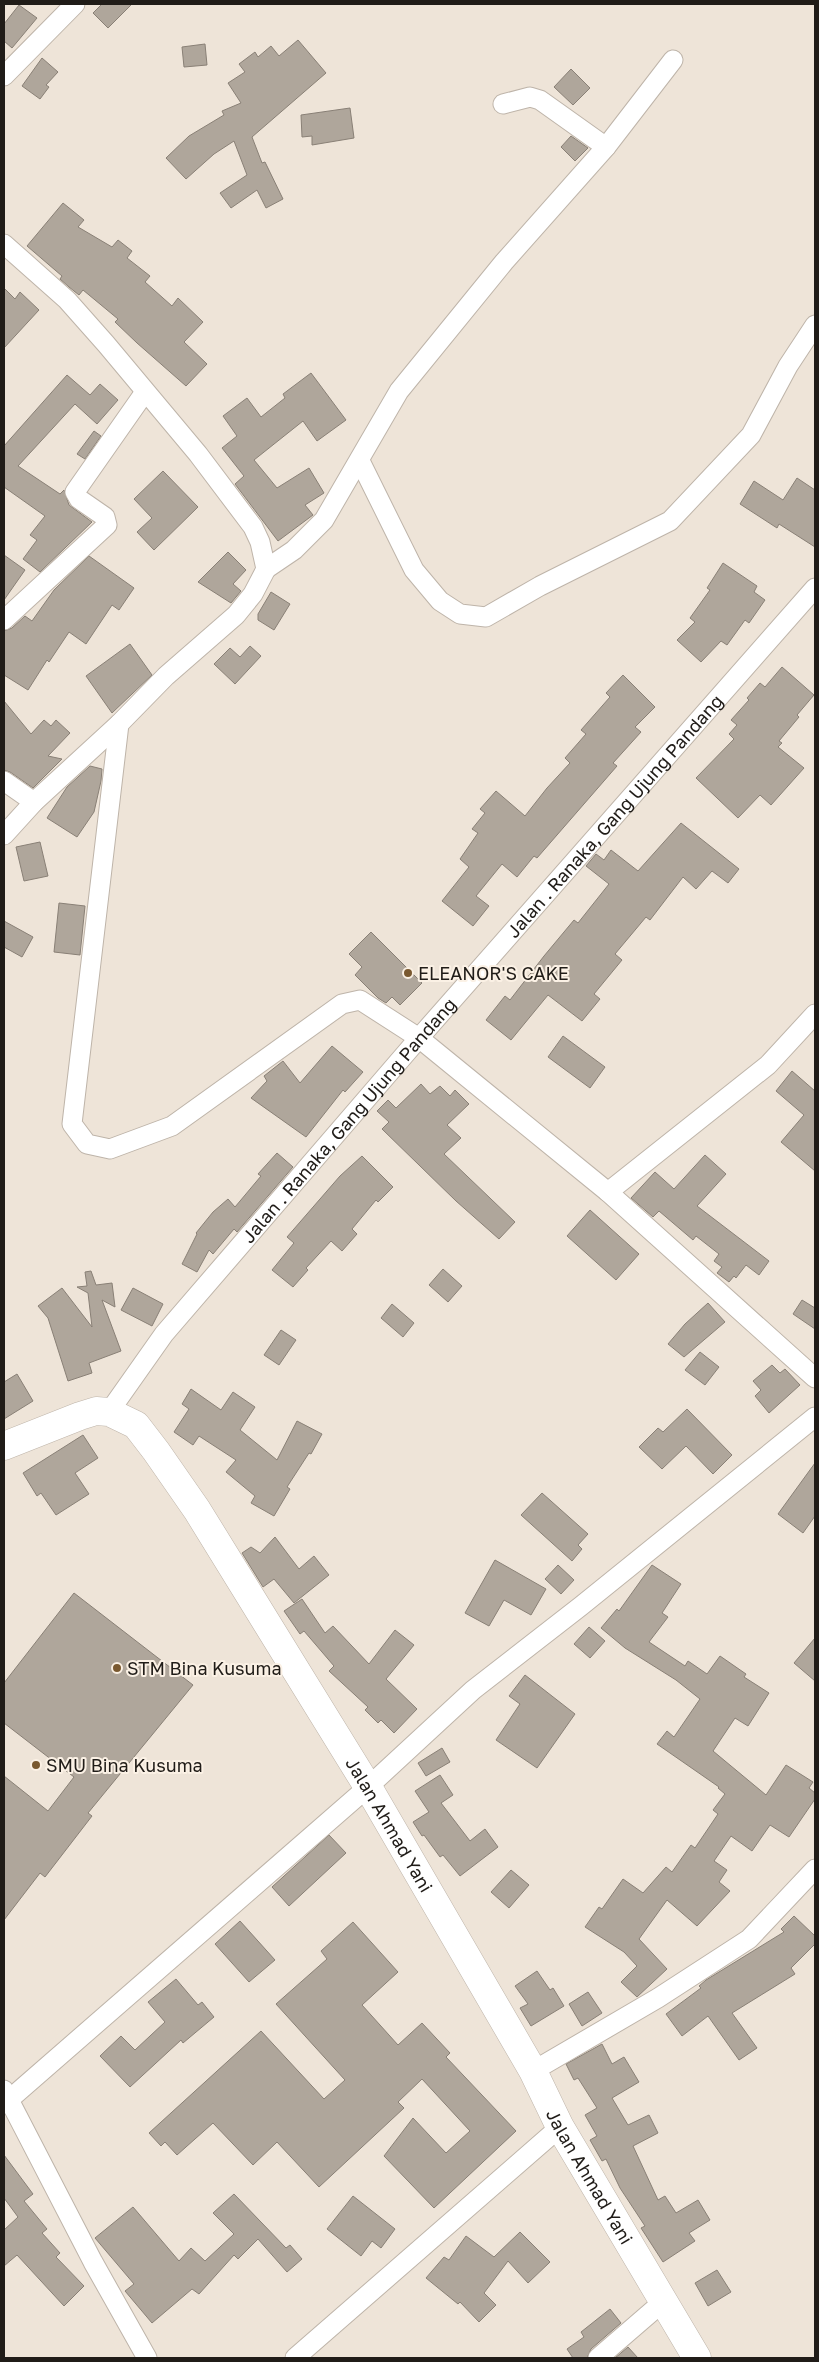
<svg xmlns="http://www.w3.org/2000/svg" width="819" height="2362" font-family="'Golos Text',sans-serif">
	<rect width="100%" height="100%" fill="#eee4d8"/>
	<path fill="#afa69b" stroke="#898076" d="M 102,4 L 132,4 L 108,28 L 93,13 Z
		M 19,5 L 37,18 L 12,48 L 4,41 L 4,24 Z
		M 298,40 L 326,73 L 252,137 L 262,163 L 265,162 L 283,199 L 266,208 L 257,190 L 231,208 L 220,193 L 247,175 L 234,141 L 214,154 L 186,179 L 166,158 L 189,136 L 224,115 L 222,111 L 241,103 L 228,83 L 245,72 L 239,64 L 255,52 L 258,57 L 271,46 L 279,56 Z
		M 205,44 L 207,65 L 184,67 L 182,47 Z
		M 42,58 L 58,72 L 46,85 L 49,87 L 40,99 L 22,86 Z
		M 571,69 L 590,88 L 573,105 L 554,87 Z
		M 350,108 L 354,138 L 312,145 L 312,136 L 302,137 L 301,115 Z
		M 571,136 L 588,148 L 575,161 L 561,147 Z
		M 63,203 L 84,220 L 78,227 L 112,247 L 118,240 L 132,251 L 127,258 L 150,276 L 145,282 L 172,306 L 178,298 L 203,322 L 184,342 L 207,364 L 186,386 L 137,343 L 115,322 L 118,319 L 83,290 L 79,295 L 69,287 L 60,279 L 62,276 L 27,246 Z
		M 4,288 L 15,299 L 20,292 L 39,310 L 4,348 Z
		M 311,373 L 346,420 L 317,441 L 303,421 L 254,460 L 277,488 L 309,468 L 324,493 L 305,505 L 313,515 L 278,541 L 235,484 L 244,476 L 222,448 L 237,436 L 223,416 L 247,398 L 261,417 L 285,398 L 283,394 Z
		M 67,375 L 90,395 L 100,384 L 118,400 L 97,424 L 75,404 L 18,466 L 60,494 L 64,490 L 69,505 L 92,522 L 40,572 L 23,559 L 37,540 L 30,535 L 45,516 L 4,487 L 4,446 Z
		M 94,431 L 101,436 L 85,459 L 77,454 Z
		M 163,471 L 198,507 L 154,550 L 137,532 L 152,518 L 134,499 Z
		M 797,478 L 815,490 L 815,547 L 779,524 L 777,528 L 740,504 L 754,481 L 783,500 Z
		M 228,552 L 246,570 L 233,584 L 241,591 L 231,603 L 198,582 Z
		M 4,555 L 25,570 L 4,600 Z
		M 89,556 L 134,588 L 119,610 L 112,605 L 86,644 L 69,632 L 49,662 L 47,660 L 28,690 L 4,675 L 4,631 L 12,628 L 25,616 L 32,621 L 54,590 Z
		M 723,563 L 757,586 L 754,592 L 765,600 L 749,623 L 745,620 L 727,645 L 721,641 L 701,662 L 677,640 L 695,622 L 690,618 L 710,590 L 707,588 Z
		M 271,592 L 290,604 L 274,630 L 258,620 L 258,614 Z
		M 130,644 L 152,675 L 112,713 L 86,676 Z
		M 250,646 L 261,656 L 235,684 L 214,664 L 230,648 L 240,657 Z
		M 782,667 L 814,695 L 797,715 L 799,717 L 779,741 L 782,743 L 778,747 L 804,768 L 771,805 L 760,795 L 738,818 L 696,778 L 734,739 L 729,734 L 737,725 L 731,720 L 749,700 L 747,698 L 760,683 L 765,687 Z
		M 623,675 L 655,707 L 635,727 L 641,732 L 613,763 L 617,766 L 537,858 L 534,856 L 517,877 L 502,864 L 476,896 L 489,906 L 473,926 L 442,901 L 469,867 L 460,859 L 478,833 L 472,829 L 485,813 L 480,809 L 496,791 L 525,816 L 547,788 L 570,763 L 565,758 L 586,734 L 581,730 L 610,697 L 606,693 Z
		M 4,701 L 31,734 L 44,720 L 51,726 L 56,720 L 70,733 L 48,756 L 62,759 L 33,788 L 10,772 L 4,770 Z
		M 90,766 L 102,769 L 101,781 L 94,812 L 77,837 L 47,818 L 67,787 Z
		M 681,823 L 739,869 L 728,883 L 712,871 L 696,889 L 683,877 L 650,920 L 646,917 L 615,954 L 622,960 L 594,994 L 600,999 L 582,1021 L 548,995 L 511,1040 L 486,1020 L 505,996 L 510,1000 L 544,956 L 574,920 L 578,923 L 609,884 L 586,866 L 596,854 L 604,860 L 611,850 L 638,871 Z
		M 40,842 L 48,876 L 24,881 L 16,847 Z
		M 59,903 L 85,906 L 80,955 L 54,952 Z
		M 4,921 L 33,937 L 22,957 L 4,947 Z
		M 371,932 L 422,983 L 400,1005 L 392,997 L 386,1003 L 378,998 L 355,975 L 362,967 L 349,954 Z
		M 563,1036 L 605,1067 L 590,1088 L 548,1057 Z
		M 332,1046 L 363,1072 L 345,1092 L 343,1090 L 306,1137 L 251,1098 L 267,1081 L 264,1076 L 283,1061 L 300,1083 Z
		M 792,1071 L 815,1091 L 815,1171 L 781,1142 L 804,1115 L 776,1091 Z
		M 421,1084 L 430,1094 L 440,1086 L 450,1096 L 455,1090 L 469,1104 L 447,1125 L 461,1138 L 444,1154 L 515,1222 L 499,1239 L 456,1201 L 382,1129 L 389,1122 L 377,1111 L 388,1100 L 396,1108 Z
		M 277,1153 L 293,1167 L 237,1232 L 234,1229 L 213,1254 L 209,1250 L 197,1272 L 182,1264 L 197,1234 L 196,1233 L 213,1212 L 228,1199 L 235,1207 L 261,1176 L 258,1174 Z
		M 705,1155 L 726,1174 L 697,1206 L 769,1261 L 759,1275 L 746,1265 L 736,1278 L 734,1276 L 729,1282 L 717,1273 L 722,1267 L 714,1261 L 719,1254 L 696,1236 L 693,1240 L 659,1211 L 653,1217 L 631,1198 L 655,1172 L 674,1189 Z
		M 362,1156 L 393,1187 L 378,1202 L 376,1200 L 352,1229 L 357,1234 L 342,1251 L 331,1241 L 306,1268 L 308,1270 L 293,1287 L 272,1270 L 294,1243 L 287,1237 L 340,1176 Z
		M 590,1210 L 639,1254 L 616,1280 L 567,1236 Z
		M 443,1269 L 462,1286 L 448,1302 L 429,1285 Z
		M 91,1271 L 96,1285 L 112,1283 L 115,1307 L 102,1300 L 121,1351 L 89,1363 L 92,1373 L 68,1381 L 48,1318 L 38,1306 L 62,1288 L 92,1327 L 88,1293 L 77,1287 L 87,1286 L 85,1272 Z
		M 133,1288 L 163,1304 L 152,1326 L 121,1310 Z
		M 802,1300 L 815,1308 L 815,1329 L 793,1314 Z
		M 708,1303 L 725,1322 L 684,1357 L 668,1344 L 685,1324 Z
		M 392,1304 L 414,1323 L 403,1337 L 381,1318 Z
		M 281,1330 L 296,1340 L 279,1365 L 264,1355 Z
		M 700,1352 L 719,1367 L 705,1385 L 685,1370 Z
		M 772,1365 L 780,1373 L 785,1369 L 800,1385 L 769,1413 L 755,1396 L 761,1390 L 753,1381 Z
		M 17,1374 L 33,1401 L 4,1419 L 4,1382 Z
		M 191,1389 L 221,1410 L 233,1392 L 255,1407 L 240,1430 L 277,1460 L 297,1421 L 322,1434 L 311,1454 L 309,1453 L 287,1487 L 290,1489 L 274,1516 L 251,1503 L 255,1496 L 226,1472 L 236,1460 L 199,1436 L 193,1445 L 174,1432 L 189,1409 L 182,1404 Z
		M 687,1409 L 732,1455 L 713,1474 L 686,1446 L 662,1469 L 639,1447 L 658,1428 L 663,1432 Z
		M 83,1435 L 98,1458 L 75,1473 L 89,1494 L 56,1515 L 41,1493 L 37,1496 L 23,1473 Z
		M 815,1463 L 815,1516 L 803,1533 L 778,1514 Z
		M 542,1493 L 588,1534 L 578,1545 L 582,1549 L 572,1561 L 521,1515 Z
		M 275,1537 L 299,1569 L 314,1556 L 329,1575 L 294,1603 L 274,1579 L 263,1587 L 242,1553 L 251,1547 L 260,1553 Z
		M 495,1560 L 546,1589 L 531,1615 L 504,1600 L 489,1626 L 465,1613 Z
		M 558,1565 L 574,1580 L 561,1594 L 545,1579 Z
		M 652,1565 L 681,1584 L 662,1613 L 668,1617 L 649,1642 L 685,1666 L 688,1661 L 707,1674 L 720,1656 L 746,1674 L 744,1677 L 769,1693 L 748,1726 L 735,1718 L 713,1751 L 766,1795 L 786,1765 L 813,1782 L 809,1788 L 815,1793 L 815,1799 L 789,1837 L 770,1825 L 752,1851 L 731,1836 L 714,1861 L 727,1870 L 719,1882 L 730,1891 L 697,1926 L 667,1900 L 639,1939 L 667,1969 L 637,1997 L 621,1982 L 637,1966 L 624,1952 L 585,1927 L 599,1907 L 602,1909 L 623,1879 L 643,1893 L 666,1867 L 672,1872 L 691,1845 L 695,1848 L 718,1814 L 713,1810 L 725,1794 L 718,1788 L 719,1787 L 657,1744 L 667,1731 L 674,1737 L 700,1699 L 676,1680 L 625,1648 L 601,1628 L 617,1609 L 619,1611 Z
		M 74,1593 L 193,1685 L 88,1813 L 92,1816 L 45,1877 L 40,1873 L 4,1920 L 4,1776 L 48,1811 L 74,1777 L 4,1723 L 4,1683 Z
		M 302,1599 L 325,1633 L 333,1626 L 369,1664 L 395,1630 L 414,1645 L 386,1679 L 417,1709 L 394,1733 L 381,1720 L 378,1723 L 365,1710 L 368,1707 L 329,1671 L 334,1666 L 304,1631 L 300,1634 L 284,1611 Z
		M 589,1627 L 605,1641 L 590,1658 L 574,1644 Z
		M 815,1638 L 815,1681 L 794,1663 Z
		M 525,1675 L 575,1714 L 537,1768 L 496,1740 L 520,1704 L 509,1696 Z
		M 442,1748 L 450,1762 L 426,1776 L 418,1763 Z
		M 440,1775 L 453,1795 L 441,1803 L 470,1841 L 485,1829 L 498,1847 L 460,1876 L 443,1855 L 440,1857 L 424,1835 L 422,1836 L 413,1822 L 429,1812 L 415,1791 Z
		M 329,1835 L 346,1853 L 289,1906 L 272,1887 Z
		M 511,1870 L 529,1885 L 509,1908 L 491,1892 Z
		M 794,1916 L 815,1936 L 815,1944 L 791,1968 L 795,1974 L 732,2013 L 757,2048 L 739,2060 L 708,2016 L 682,2036 L 666,2014 L 701,1988 L 699,1986 L 706,1980 L 784,1932 L 781,1929 Z
		M 240,1921 L 275,1960 L 249,1982 L 215,1944 Z
		M 353,1922 L 398,1972 L 362,2005 L 398,2045 L 422,2023 L 450,2053 L 446,2057 L 516,2131 L 434,2208 L 384,2156 L 413,2118 L 446,2153 L 470,2131 L 422,2079 L 398,2102 L 404,2108 L 319,2187 L 277,2142 L 253,2165 L 213,2123 L 177,2155 L 165,2142 L 161,2146 L 149,2133 L 261,2031 L 324,2099 L 345,2080 L 276,2004 L 327,1959 L 321,1951 Z
		M 537,1971 L 550,1990 L 553,1988 L 564,2006 L 531,2026 L 520,2008 L 528,2004 L 515,1986 Z
		M 176,1979 L 198,2005 L 202,2002 L 214,2017 L 183,2043 L 181,2040 L 130,2087 L 100,2056 L 121,2036 L 135,2050 L 165,2022 L 148,2002 Z
		M 588,1992 L 602,2013 L 582,2026 L 569,2004 Z
		M 602,2044 L 612,2064 L 624,2057 L 639,2082 L 612,2098 L 628,2125 L 649,2115 L 658,2133 L 633,2146 L 658,2200 L 665,2196 L 676,2213 L 698,2200 L 710,2220 L 689,2233 L 695,2241 L 663,2262 L 641,2228 L 645,2226 L 620,2188 L 606,2159 L 602,2161 L 590,2140 L 597,2136 L 585,2115 L 597,2108 L 578,2078 L 574,2080 L 566,2064 Z
		M 4,2155 L 33,2194 L 24,2201 L 47,2229 L 42,2233 L 60,2253 L 56,2257 L 84,2286 L 64,2306 L 17,2255 L 4,2266 L 4,2230 L 18,2217 L 4,2198 Z
		M 234,2194 L 286,2248 L 290,2245 L 302,2259 L 287,2272 L 258,2239 L 238,2259 L 234,2255 L 199,2294 L 192,2289 L 152,2323 L 125,2291 L 134,2284 L 95,2238 L 133,2207 L 179,2261 L 191,2248 L 205,2261 L 234,2234 L 213,2213 Z
		M 353,2196 L 395,2229 L 381,2248 L 372,2241 L 361,2256 L 327,2229 Z
		M 520,2232 L 550,2262 L 528,2283 L 508,2261 L 484,2293 L 496,2305 L 479,2322 L 460,2302 L 458,2304 L 426,2278 L 444,2257 L 449,2260 L 466,2236 L 494,2257 Z
		M 717,2270 L 731,2292 L 708,2306 L 695,2283 Z
		M 610,2309 L 621,2323 L 591,2349 L 587,2358 L 573,2358 L 567,2349 L 584,2337 L 581,2332 Z
		M 628,2347 L 638,2358 L 615,2358 Z"/>
	<g fill="none" stroke-linecap="round" stroke-linejoin="round">
		<defs>
			<g id="street">
				<path d="M 4,76 L 75,4"/>
				<path d="M 503,104 L 530,97 L 540,100 L 606,147"/>
				<path d="M 4,244 L 67,300 L 106,344 L 198,454 L 253,527 L 260,542 L 266,569 L 253,594 L 236,615 L 166,676 L 119,724 L 34,802 L 4,835"/>
				<path d="M 360,461 L 414,570 L 440,601 L 460,614 L 486,617 L 540,586 L 670,521 L 751,435 L 788,366 L 815,325"/>
				<path d="M 266,569 L 294,550 L 324,520 L 399,391 L 504,262 L 606,147 L 673,60"/>
				<path d="M 4,620 L 107,525 L 105,517 L 79,499 L 75,492 L 145,392"/>
				<path d="M 119,724 L 72,1124 L 87,1144 L 110,1149 L 172,1126 L 342,1004 L 360,1000 L 419,1038 L 608,1192 L 815,1378"/>
				<path d="M 4,781 L 34,802"/>
				<path d="M 608,1192 L 768,1065 L 815,1014"/>
				<path id="s1" d="M 109,1412 L 164,1334 L 419,1038 L 815,588"/>
				<path d="M 533,2071 L 658,1998 L 749,1939 L 815,1869"/>
				<path d="M 4,2090 L 93,2262 L 147,2358"/>
				<path d="M 4,2104 L 368,1787 L 473,1690 L 581,1606 L 815,1417"/>
				<path d="M 295,2358 L 560,2127"/>
				<path d="M 598,2358 L 664,2301"/>
			</g>
			<g id="highway">
				<path id="s2" d="M 4,1446 L 80,1416 L 96,1411 L 109,1412 L 136,1425 L 156,1451 L 197,1510 L 368,1787 L 533,2071 L 560,2127 L 697,2358"/>
			</g>
		</defs>
		<use href="#street" stroke="#beb4a9" stroke-width="21"/>
		<use href="#highway" stroke="#beb4a9" stroke-width="29"/>
		<use href="#street" stroke="#fff" stroke-width="19"/>
		<use href="#highway" stroke="#fff" stroke-width="28"/>
	</g>
	<g fill="#7a5930" stroke="#fbf1e5" stroke-width="2">
		<circle cx="408" cy="973" r="5"/>
		<circle cx="117" cy="1668" r="5"/>
		<circle cx="36" cy="1765" r="5"/>
	</g>
	<g text-anchor="middle" dominant-baseline="central" stroke-width="4" stroke-linejoin="round" paint-order="stroke">
		<g font-size="18" fill="#201c18" stroke="#fbf1e5">
			<text stroke="none"><textPath href="#s1" startOffset="782">Jalan . Ranaka, Gang Ujung Pandang</textPath></text>
			<text stroke="none"><textPath href="#s1" startOffset="378">Jalan . Ranaka, Gang Ujung Pandang</textPath></text>
			<text stroke="none"><textPath href="#s2" startOffset="615">Jalan Ahmad Yani</textPath></text>
			<text stroke="none"><textPath href="#s2" startOffset="1020">Jalan Ahmad Yani</textPath></text>
		</g>
		<g font-size="18" fill="#201c18" stroke="#fbf1e5" text-anchor="start">
			<text x="418" y="973">ELEANOR'S CAKE</text>
			<text x="127" y="1668">STM Bina Kusuma</text>
			<text x="46" y="1765">SMU Bina Kusuma</text>
		</g>
	</g>
	<rect width="819" height="2362" fill="none" stroke="#201c18" stroke-width="10"/>
</svg>
